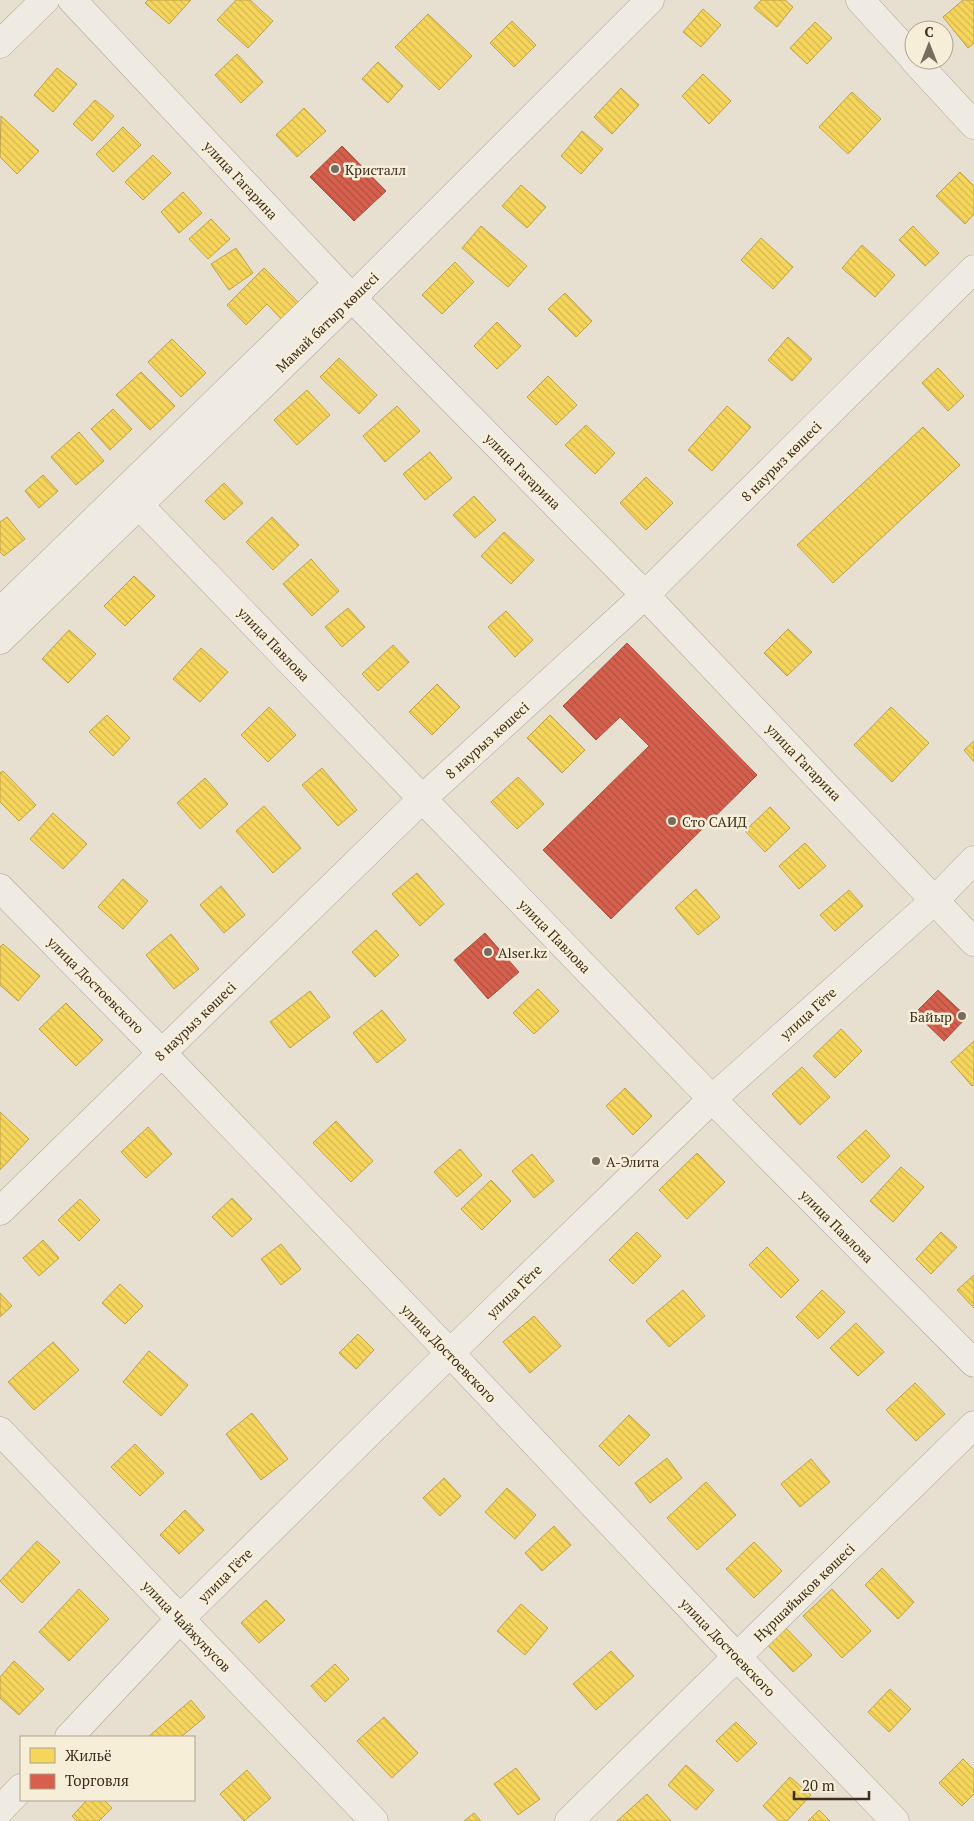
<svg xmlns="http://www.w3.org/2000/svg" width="974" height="1821" font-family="'PT Serif',serif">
	<defs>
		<pattern id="homes-back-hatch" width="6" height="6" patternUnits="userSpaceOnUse" patternTransform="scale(1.25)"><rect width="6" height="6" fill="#f6d55c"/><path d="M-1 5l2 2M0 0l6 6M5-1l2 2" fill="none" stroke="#d4b750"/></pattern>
		<pattern id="shops-back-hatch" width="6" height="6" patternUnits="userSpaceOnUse" patternTransform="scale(1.25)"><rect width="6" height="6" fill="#d6604d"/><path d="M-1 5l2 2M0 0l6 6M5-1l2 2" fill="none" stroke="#af5040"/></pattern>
	</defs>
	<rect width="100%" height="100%" fill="#e7e0d1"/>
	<path fill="url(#homes-back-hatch)" stroke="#bea34a" d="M 148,0 L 191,0 L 169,24 L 145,3 Z
		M 236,0 L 250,0 L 273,21 L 248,48 L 217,20 Z
		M 761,0 L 785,0 L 793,7 L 777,27 L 754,8 Z
		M 963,0 L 974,0 L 974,43 L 968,48 L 943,17 Z
		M 703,9 L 721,25 L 701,47 L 683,32 Z
		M 428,14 L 472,56 L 439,90 L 395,47 Z
		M 512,21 L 536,45 L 514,67 L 490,43 Z
		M 815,22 L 832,38 L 807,64 L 790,48 Z
		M 237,54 L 263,82 L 241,103 L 215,75 Z
		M 378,62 L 403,86 L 388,103 L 362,79 Z
		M 57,68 L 77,84 L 53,112 L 34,95 Z
		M 703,74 L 731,101 L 709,124 L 682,96 Z
		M 621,88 L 639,105 L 612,134 L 594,117 Z
		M 852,92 L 881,119 L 848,154 L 819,127 Z
		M 95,100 L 114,116 L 92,141 L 73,124 Z
		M 304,108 L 326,131 L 297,157 L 276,135 Z
		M 1,116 L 39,151 L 17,174 L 0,157 Z
		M 123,127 L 141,145 L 113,172 L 96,154 Z
		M 582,131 L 603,149 L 581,174 L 561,156 Z
		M 153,155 L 171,173 L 143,200 L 125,182 Z
		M 960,172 L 974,186 L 974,214 L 965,224 L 936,196 Z
		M 521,185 L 546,207 L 527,228 L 502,206 Z
		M 183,192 L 202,213 L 179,233 L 161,212 Z
		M 211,219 L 230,239 L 208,259 L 189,239 Z
		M 481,226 L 527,266 L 508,287 L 462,248 Z
		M 913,226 L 939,253 L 925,266 L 899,240 Z
		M 761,238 L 793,267 L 773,289 L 741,260 Z
		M 862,245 L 895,275 L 875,297 L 842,268 Z
		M 236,248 L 253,273 L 229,290 L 211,264 Z
		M 455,262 L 474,282 L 442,314 L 422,295 Z
		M 264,268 L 300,304 L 283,321 L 267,304 L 246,325 L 227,305 Z
		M 565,293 L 592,321 L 576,337 L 548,309 Z
		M 497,322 L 521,346 L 497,369 L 474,346 Z
		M 788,337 L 812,359 L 792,381 L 768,360 Z
		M 172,339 L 206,373 L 181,397 L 148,362 Z
		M 339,358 L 377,395 L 359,414 L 320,377 Z
		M 938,368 L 964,396 L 948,411 L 922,383 Z
		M 141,372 L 175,406 L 150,430 L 116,395 Z
		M 548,376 L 577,405 L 556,425 L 527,397 Z
		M 307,390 L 330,415 L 297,445 L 274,420 Z
		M 397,406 L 420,431 L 385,462 L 363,436 Z
		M 727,406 L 751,427 L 712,471 L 688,450 Z
		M 113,409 L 132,429 L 110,450 L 91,429 Z
		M 586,425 L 615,453 L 595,474 L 565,445 Z
		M 923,427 L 960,465 L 833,583 L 797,545 Z
		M 79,432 L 104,461 L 76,485 L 51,457 Z
		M 430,452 L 452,478 L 425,500 L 403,474 Z
		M 43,475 L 58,491 L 39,508 L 25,491 Z
		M 646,477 L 673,503 L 646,530 L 620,503 Z
		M 224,483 L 243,503 L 224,520 L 205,501 Z
		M 474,496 L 496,520 L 475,538 L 453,515 Z
		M 7,517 L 25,539 L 4,556 L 0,552 L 0,522 Z
		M 272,517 L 299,545 L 273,570 L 246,542 Z
		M 504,532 L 534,560 L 511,584 L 481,556 Z
		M 311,559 L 339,591 L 312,616 L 283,584 Z
		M 134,576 L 155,596 L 125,626 L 104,606 Z
		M 348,608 L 365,627 L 342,647 L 325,627 Z
		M 506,611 L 533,640 L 515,657 L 488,627 Z
		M 788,629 L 812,652 L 787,676 L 764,653 Z
		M 69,630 L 96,654 L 68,683 L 42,659 Z
		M 393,645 L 409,662 L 378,691 L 362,674 Z
		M 201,648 L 228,672 L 200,702 L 173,679 Z
		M 437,684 L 460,707 L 432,735 L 409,712 Z
		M 269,707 L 296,735 L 268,762 L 241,735 Z
		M 891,707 L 929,743 L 892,782 L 854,745 Z
		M 107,715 L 130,738 L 113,756 L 89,732 Z
		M 550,715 L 585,750 L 562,773 L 527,738 Z
		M 974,741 L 974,762 L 964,750 Z
		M 322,768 L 357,810 L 338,826 L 302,785 Z
		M 3,771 L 36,805 L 19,821 L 0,802 L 0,773 Z
		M 518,777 L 544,804 L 517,829 L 491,802 Z
		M 205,778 L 228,804 L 200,829 L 177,803 Z
		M 264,806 L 301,848 L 273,873 L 236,831 Z
		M 770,807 L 790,828 L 765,852 L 745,831 Z
		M 53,813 L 87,844 L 63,869 L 30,839 Z
		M 805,843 L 826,866 L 799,889 L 779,866 Z
		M 417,873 L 444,904 L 420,926 L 392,894 Z
		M 123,879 L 148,901 L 123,929 L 98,907 Z
		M 221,886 L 245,915 L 224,933 L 200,905 Z
		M 696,889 L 720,917 L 698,935 L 675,908 Z
		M 849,890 L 863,906 L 835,931 L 820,915 Z
		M 376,930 L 399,955 L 375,977 L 352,952 Z
		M 171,934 L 199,969 L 174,989 L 146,955 Z
		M 3,944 L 40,976 L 18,1001 L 0,985 L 0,947 Z
		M 538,989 L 559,1011 L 534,1034 L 513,1013 Z
		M 310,991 L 330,1017 L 290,1048 L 270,1022 Z
		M 66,1003 L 103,1040 L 76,1066 L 39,1029 Z
		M 382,1010 L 406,1040 L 377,1063 L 353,1033 Z
		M 841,1029 L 862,1051 L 835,1078 L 813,1056 Z
		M 974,1041 L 974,1084 L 972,1086 L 951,1062 Z
		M 802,1067 L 830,1097 L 800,1125 L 772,1094 Z
		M 625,1088 L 652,1116 L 633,1135 L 606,1106 Z
		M 0,1112 L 29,1139 L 0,1170 Z
		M 336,1121 L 373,1161 L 351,1182 L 313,1143 Z
		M 148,1127 L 172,1154 L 146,1178 L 121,1152 Z
		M 866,1130 L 890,1156 L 862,1183 L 837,1157 Z
		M 460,1149 L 482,1175 L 457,1197 L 434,1172 Z
		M 697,1153 L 725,1182 L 687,1219 L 659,1190 Z
		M 532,1154 L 554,1181 L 534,1198 L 512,1171 Z
		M 901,1167 L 924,1187 L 893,1222 L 870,1201 Z
		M 491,1180 L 511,1201 L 482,1230 L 461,1209 Z
		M 232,1198 L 252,1219 L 232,1237 L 212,1217 Z
		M 80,1199 L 100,1220 L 79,1241 L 58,1220 Z
		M 637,1232 L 661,1256 L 633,1284 L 609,1260 Z
		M 941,1232 L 957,1247 L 931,1274 L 916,1259 Z
		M 43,1240 L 59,1258 L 39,1276 L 23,1258 Z
		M 281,1244 L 301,1269 L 281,1285 L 261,1259 Z
		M 767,1247 L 799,1280 L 781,1298 L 749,1265 Z
		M 974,1275 L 974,1308 L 957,1290 Z
		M 120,1284 L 143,1306 L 125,1324 L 102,1303 Z
		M 683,1290 L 705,1316 L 669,1347 L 646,1321 Z
		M 822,1290 L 845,1312 L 818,1339 L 796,1317 Z
		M 0,1293 L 12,1306 L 0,1317 Z
		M 534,1316 L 561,1346 L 530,1373 L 503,1342 Z
		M 856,1323 L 884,1352 L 858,1376 L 830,1348 Z
		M 358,1334 L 374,1350 L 356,1369 L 339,1353 Z
		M 53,1342 L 79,1370 L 34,1410 L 8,1382 Z
		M 149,1351 L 188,1385 L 161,1416 L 123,1382 Z
		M 915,1383 L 945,1414 L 916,1441 L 886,1410 Z
		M 252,1413 L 288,1459 L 261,1480 L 226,1434 Z
		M 629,1415 L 650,1435 L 619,1466 L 599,1446 Z
		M 135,1444 L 164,1473 L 140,1496 L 111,1467 Z
		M 667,1458 L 682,1478 L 650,1503 L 635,1483 Z
		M 811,1459 L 830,1482 L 800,1507 L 781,1484 Z
		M 444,1478 L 461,1496 L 440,1516 L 423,1498 Z
		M 706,1482 L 736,1515 L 697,1550 L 667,1518 Z
		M 507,1488 L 536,1515 L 515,1539 L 485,1512 Z
		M 185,1510 L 204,1530 L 179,1554 L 160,1535 Z
		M 554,1526 L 571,1545 L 542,1571 L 525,1553 Z
		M 37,1541 L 60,1562 L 22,1603 L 0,1581 Z
		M 754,1542 L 782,1571 L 754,1598 L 726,1569 Z
		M 882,1568 L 914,1602 L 898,1619 L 865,1585 Z
		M 79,1589 L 109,1619 L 69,1661 L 39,1632 Z
		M 832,1589 L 871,1631 L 842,1658 L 803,1616 Z
		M 266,1600 L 285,1620 L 259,1643 L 241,1623 Z
		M 521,1604 L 548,1628 L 525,1655 L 497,1631 Z
		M 781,1623 L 812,1655 L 793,1672 L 763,1640 Z
		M 611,1651 L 634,1676 L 596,1710 L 573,1684 Z
		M 14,1661 L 44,1689 L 19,1715 L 0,1698 L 0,1677 Z
		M 335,1664 L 349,1679 L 325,1702 L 311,1686 Z
		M 890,1689 L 911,1709 L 889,1732 L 868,1712 Z
		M 191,1700 L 205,1717 L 181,1737 L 148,1737 Z
		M 384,1717 L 418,1753 L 392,1778 L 357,1741 Z
		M 736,1722 L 757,1743 L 737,1762 L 716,1741 Z
		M 963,1759 L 974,1770 L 974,1794 L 962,1806 L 939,1783 Z
		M 686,1765 L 714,1790 L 696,1810 L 668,1785 Z
		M 516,1768 L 540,1799 L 518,1815 L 494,1784 Z
		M 247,1770 L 271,1798 L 244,1821 L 220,1794 Z
		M 790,1777 L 811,1795 L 787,1821 L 779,1821 L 763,1806 Z
		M 647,1794 L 671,1821 L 617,1821 Z
		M 87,1800 L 104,1800 L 112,1808 L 99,1821 L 77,1821 L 72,1816 Z
		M 819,1810 L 830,1821 L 808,1821 Z
		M 474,1813 L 481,1821 L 464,1821 Z"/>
	<path fill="url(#shops-back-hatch)" stroke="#a85140" d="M 342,146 L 386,191 L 354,221 L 310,177 Z
		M 627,643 L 757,775 L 611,919 L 543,850 L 649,746 L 620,717 L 596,740 L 563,706 Z
		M 485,933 L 519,972 L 488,999 L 454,960 Z
		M 938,990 L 967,1017 L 944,1041 L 915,1013 Z"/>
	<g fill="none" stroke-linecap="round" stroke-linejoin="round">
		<defs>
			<path id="street" d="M 72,0 L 352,298 L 645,595 L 974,942
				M 860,0 L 914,59
				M 0,44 L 45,0
				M 914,60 L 974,125
				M 139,505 L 712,1099 L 974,1363
				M 0,612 L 338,283
				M 0,640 L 352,298 L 650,0
				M 0,888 L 162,1053 L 450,1353 L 737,1657 L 895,1821
				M 0,1211 L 423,798 L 645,595 L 974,269
				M 0,1431 L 374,1821
				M 69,1737 L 180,1619 L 450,1353 L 712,1099 L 935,900 L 974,860
				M 0,1810 L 21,1788
				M 569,1821 L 974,1425"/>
		</defs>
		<use href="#street" stroke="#ada599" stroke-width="29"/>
		<use href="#street" stroke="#efebe3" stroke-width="28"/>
	</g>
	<g fill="#786c5e" stroke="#f7eed8" stroke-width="2">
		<circle cx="335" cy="169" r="5"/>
		<circle cx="672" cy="821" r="5"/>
		<circle cx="488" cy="952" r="5"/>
		<circle cx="962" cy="1016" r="5"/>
		<circle cx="596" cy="1161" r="5"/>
	</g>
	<g text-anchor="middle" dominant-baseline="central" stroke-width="5" stroke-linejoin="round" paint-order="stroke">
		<g font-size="14" fill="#3d2e20" stroke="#f7eed8" text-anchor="start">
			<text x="345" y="169">Кристалл</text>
			<text x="682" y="821">Сто САИД</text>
			<text x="498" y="952">Alser.kz</text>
			<text x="952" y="1016" text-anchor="end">Байыр</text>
			<text x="606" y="1161">А-Элита</text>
		</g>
		<g font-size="14" fill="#3d2e20" stroke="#f7eed8">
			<text transform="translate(241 180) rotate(47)">улица Гагарина</text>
			<text transform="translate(327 322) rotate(-44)">Мамай батыр көшесі</text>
			<text transform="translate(781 461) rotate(-45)">8 наурыз көшесі</text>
			<text transform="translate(523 471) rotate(45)">улица Гагарина</text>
			<text transform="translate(274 644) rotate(46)">улица Павлова</text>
			<text transform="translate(487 740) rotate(-42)">8 наурыз көшесі</text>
			<text transform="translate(804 762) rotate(46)">улица Гагарина</text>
			<text transform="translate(555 936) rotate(46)">улица Павлова</text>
			<text transform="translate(96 985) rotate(45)">улица Достоевского</text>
			<text transform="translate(808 1013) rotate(-42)">улица Гёте</text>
			<text transform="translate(195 1021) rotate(-44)">8 наурыз көшесі</text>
			<text transform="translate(837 1226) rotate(45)">улица Павлова</text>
			<text transform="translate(514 1291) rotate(-44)">улица Гёте</text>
			<text transform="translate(449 1353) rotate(46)">улица Достоевского</text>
			<text transform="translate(225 1575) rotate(-45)">улица Гёте</text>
			<text transform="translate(804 1592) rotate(-44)">Нұршайықов көшесі</text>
			<text transform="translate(187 1626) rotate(46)">улица Чайжунусов</text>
			<text transform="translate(728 1647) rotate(46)">улица Достоевского</text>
		</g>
	</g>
	<rect x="20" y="1736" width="175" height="65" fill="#f7eed8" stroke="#ada18e"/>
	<rect x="30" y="1748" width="25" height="15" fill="#f6d55c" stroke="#ada18e"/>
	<text x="65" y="1761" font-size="15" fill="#3d2e20">Жильё</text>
	<rect x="30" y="1774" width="25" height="15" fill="#d6604d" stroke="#ada18e"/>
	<text x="65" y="1786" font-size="15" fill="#3d2e20">Торговля</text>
	<g transform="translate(929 45)"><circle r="24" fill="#f7eed8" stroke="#ada18e"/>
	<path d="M0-4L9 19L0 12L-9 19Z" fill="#786c5e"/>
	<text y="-8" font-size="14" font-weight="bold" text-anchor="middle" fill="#3d2e20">С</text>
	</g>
	<path d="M794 1791v8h75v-8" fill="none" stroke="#3d2e20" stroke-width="2.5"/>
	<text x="802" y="1791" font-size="15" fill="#3d2e20" stroke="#f7eed8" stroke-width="4" paint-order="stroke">20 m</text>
</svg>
